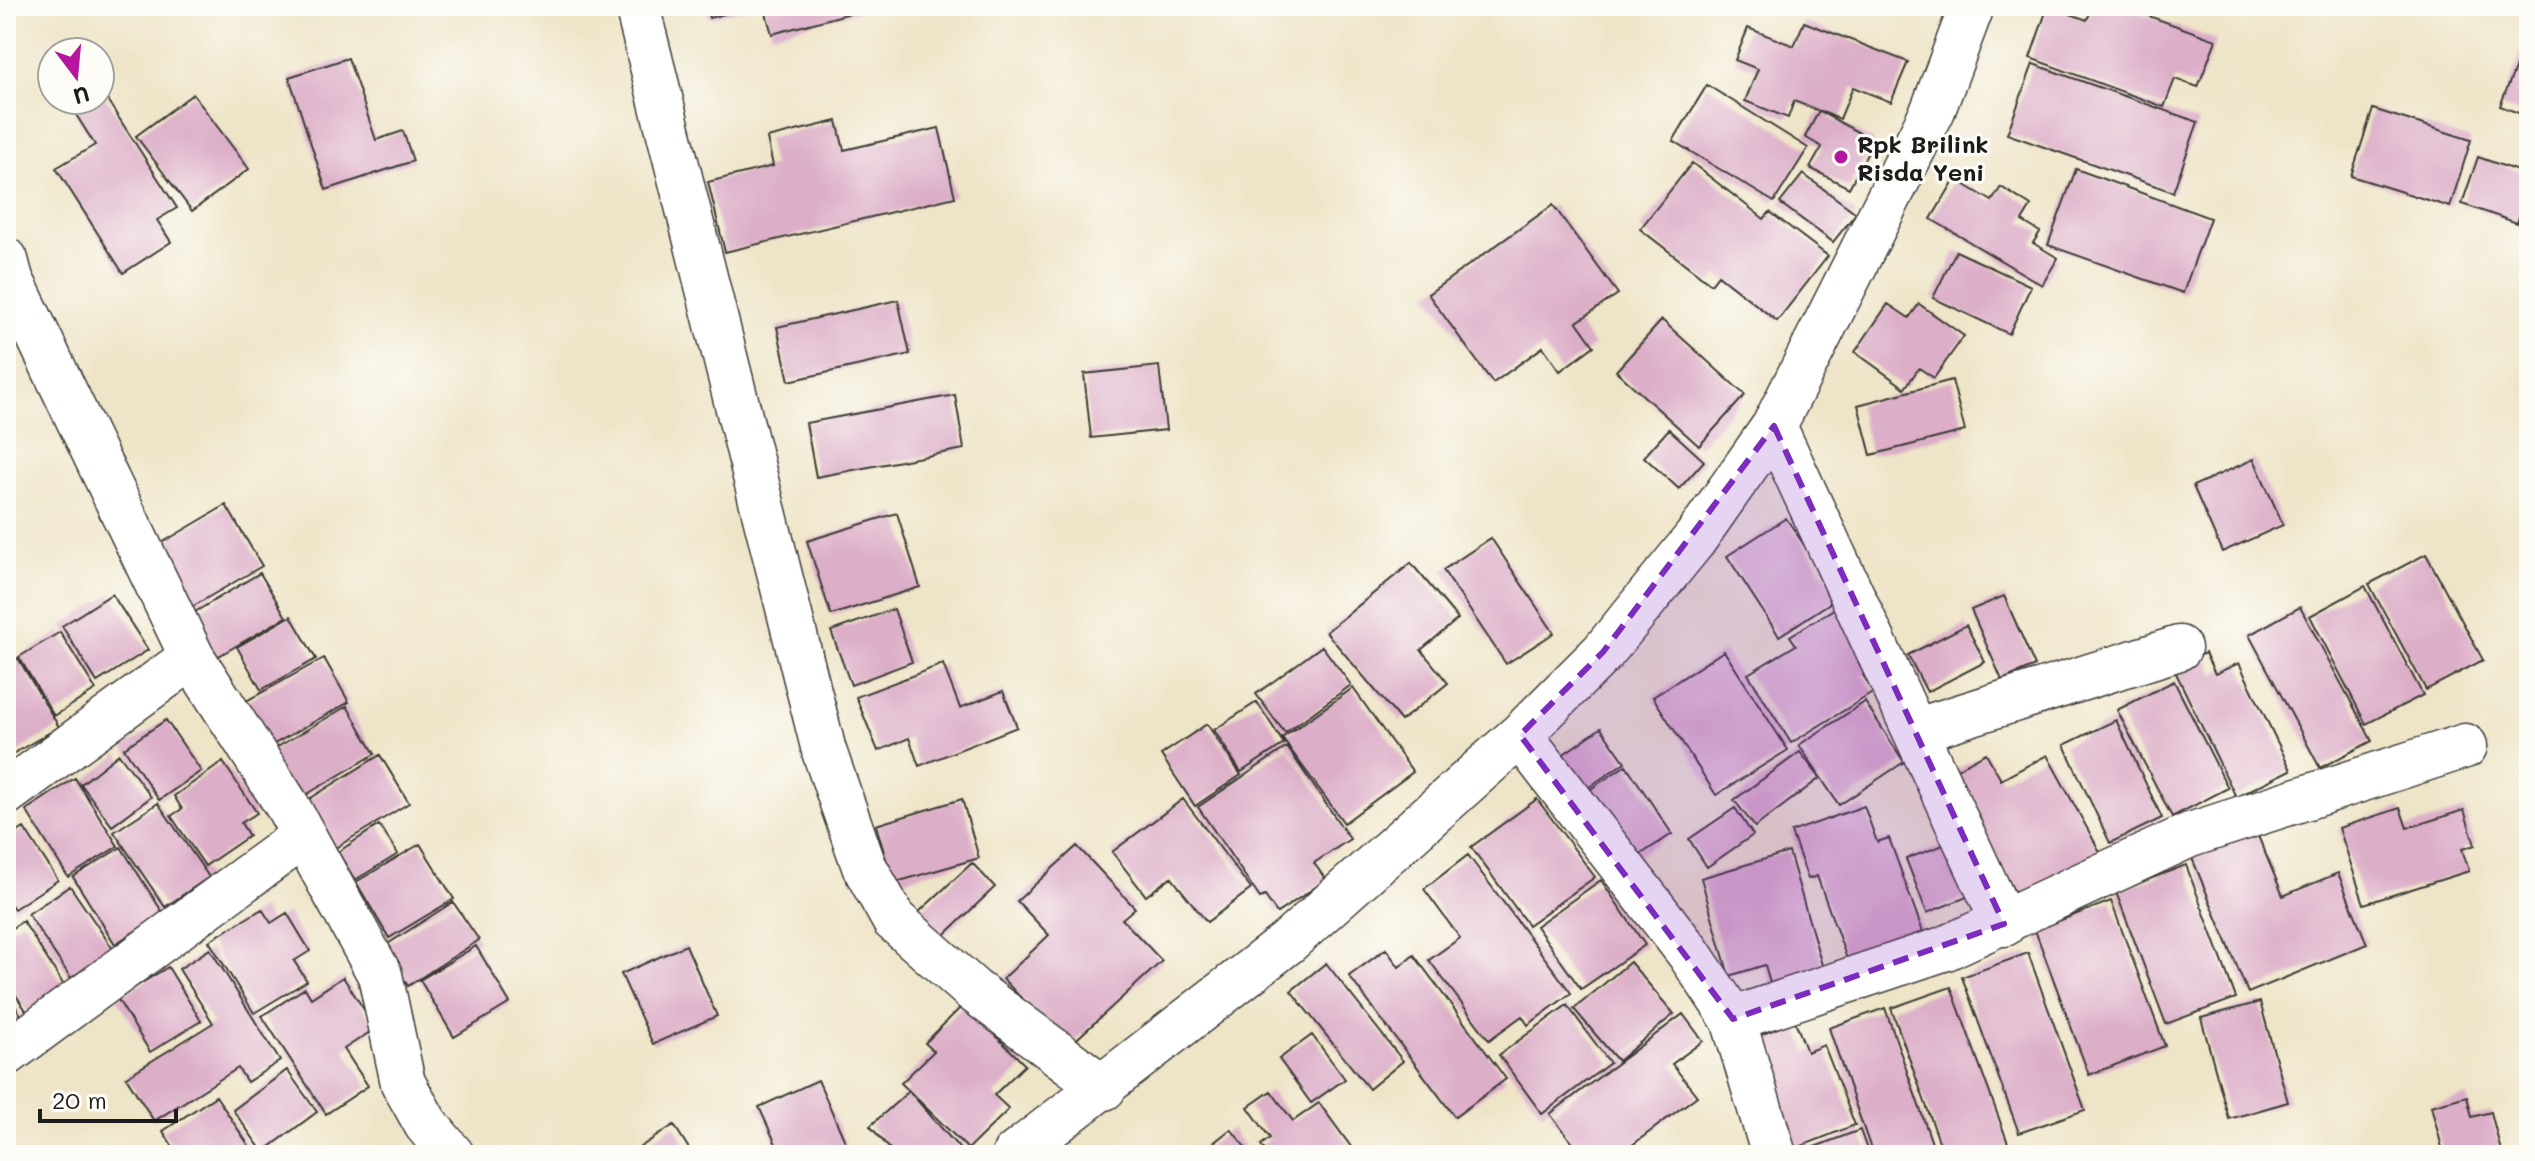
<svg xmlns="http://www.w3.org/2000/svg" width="2535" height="1161" font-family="Mali,sans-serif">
	<rect width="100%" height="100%" fill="#fdfcf7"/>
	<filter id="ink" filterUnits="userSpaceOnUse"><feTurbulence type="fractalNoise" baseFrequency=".0125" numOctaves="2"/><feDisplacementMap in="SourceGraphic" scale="16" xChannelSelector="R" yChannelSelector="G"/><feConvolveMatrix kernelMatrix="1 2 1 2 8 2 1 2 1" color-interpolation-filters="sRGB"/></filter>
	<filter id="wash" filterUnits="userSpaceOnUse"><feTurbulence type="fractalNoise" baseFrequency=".006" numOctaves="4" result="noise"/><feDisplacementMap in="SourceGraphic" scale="32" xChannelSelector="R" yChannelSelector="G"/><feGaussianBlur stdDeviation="1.8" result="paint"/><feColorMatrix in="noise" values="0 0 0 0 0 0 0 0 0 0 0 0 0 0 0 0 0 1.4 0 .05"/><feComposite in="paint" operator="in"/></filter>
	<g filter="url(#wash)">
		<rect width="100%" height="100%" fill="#eee4c7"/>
		<g id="blocks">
			<path fill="#dcaec8" d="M 706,6 L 752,6 L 752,7 L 709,18 Z
				M 764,6 L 873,6 L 873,7 L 772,34 Z
				M 2048,6 L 2087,20 L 2093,6 L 2121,6 L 2216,40 L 2198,87 L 2175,79 L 2164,107 L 2030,58 Z
				M 1804,22 L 1908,62 L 1891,102 L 1853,87 L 1840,119 L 1794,101 L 1788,118 L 1745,101 L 1758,69 L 1735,60 L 1748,28 L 1794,46 Z
				M 2529,34 L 2529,117 L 2500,106 Z
				M 348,58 L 376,140 L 403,131 L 413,161 L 326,190 L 289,77 Z
				M 2033,64 L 2198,122 L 2173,192 L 2007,134 Z
				M 1707,85 L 1808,148 L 1774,202 L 1673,141 Z
				M 193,94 L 249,169 L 192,211 L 136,136 Z
				M 104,95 L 177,208 L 157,220 L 171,242 L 123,273 L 56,168 L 95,145 L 75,113 Z
				M 2373,109 L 2471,140 L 2450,207 L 2351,176 Z
				M 1819,111 L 1874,141 L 1849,188 L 1810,168 L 1822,147 L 1805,137 Z
				M 837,121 L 844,150 L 939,128 L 955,197 L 725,252 L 708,182 L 773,166 L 767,138 Z
				M 2478,157 L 2529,175 L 2529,189 L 2517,223 L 2462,204 Z
				M 1692,163 L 1764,219 L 1770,212 L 1828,256 L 1777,321 L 1718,275 L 1711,284 L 1640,229 Z
				M 2076,169 L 2210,218 L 2183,293 L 2048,245 Z
				M 1803,174 L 1856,213 L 1833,242 L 1780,203 Z
				M 1955,179 L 1992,201 L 2001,187 L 2031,206 L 2022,221 L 2040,232 L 2033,243 L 2058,258 L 2042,285 L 1931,219 Z
				M 1553,205 L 1618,294 L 1577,322 L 1594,346 L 1560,371 L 1543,347 L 1493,383 L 1428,294 Z
				M 1956,251 L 2031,286 L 2009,334 L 1933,298 Z
				M 898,300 L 910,354 L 789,381 L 777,327 Z
				M 1888,304 L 1909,318 L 1919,304 L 1964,336 L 1934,378 L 1919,368 L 1905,388 L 1855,352 Z
				M 1662,320 L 1745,395 L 1699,446 L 1616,371 Z
				M 1159,366 L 1166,430 L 1091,438 L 1084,374 Z
				M 1952,380 L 1965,431 L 1871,455 L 1858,405 Z
				M 955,395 L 964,449 L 816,477 L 806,423 Z
				M 1669,429 L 1704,461 L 1679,489 L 1644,457 Z
				M 2254,459 L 2283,525 L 2222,552 L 2193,486 Z
				M 226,505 L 262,566 L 183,612 L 148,551 Z
				M 897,513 L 920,587 L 831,615 L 807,541 Z
				M 1786,518 L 1839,597 L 1779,636 L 1727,556 Z
				M 1491,538 L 1554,633 L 1506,664 L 1443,570 Z
				M 2426,554 L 2483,660 L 2426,690 L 2369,584 Z
				M 1411,563 L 1458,619 L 1421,650 L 1448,683 L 1401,721 L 1326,632 Z
				M 260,573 L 286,617 L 210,661 L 185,618 Z
				M 2365,586 L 2423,695 L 2366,724 L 2310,616 Z
				M 112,594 L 148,650 L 97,682 L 62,626 Z
				M 2004,596 L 2035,666 L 2002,680 L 1971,610 Z
				M 1837,607 L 1875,668 L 1863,675 L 1874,692 L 1791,743 L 1748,674 L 1796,645 L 1790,636 Z
				M 2300,607 L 2372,741 L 2320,768 L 2249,635 Z
				M 894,609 L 912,662 L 851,685 L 831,631 Z
				M 291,616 L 316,659 L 261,690 L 237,647 Z
				M 1966,625 L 1985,662 L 1927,692 L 1908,655 Z
				M 60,632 L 96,690 L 54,716 L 19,657 Z
				M 1322,646 L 1351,685 L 1285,733 L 1256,694 Z
				M 1724,651 L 1788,750 L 1716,795 L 1653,697 Z
				M 2205,653 L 2215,674 L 2239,663 L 2291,770 L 2236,797 L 2173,667 Z
				M 18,658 L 59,727 L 11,755 L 6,746 L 6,664 Z
				M 324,658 L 349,702 L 267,748 L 241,704 Z
				M 943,664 L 960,708 L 1003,691 L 1017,727 L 919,766 L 909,738 L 878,751 L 856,697 Z
				M 2174,681 L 2228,788 L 2172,817 L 2117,710 Z
				M 1353,688 L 1413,772 L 1344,823 L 1282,738 Z
				M 1257,702 L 1284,744 L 1241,772 L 1214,730 Z
				M 1865,702 L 1904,762 L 1839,805 L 1799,745 Z
				M 347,706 L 375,754 L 297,800 L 269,752 Z
				M 166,720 L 201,771 L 159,800 L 124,748 Z
				M 2116,720 L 2162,818 L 2110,843 L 2064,745 Z
				M 1207,724 L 1241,775 L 1195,806 L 1161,755 Z
				M 1601,728 L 1625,762 L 1579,794 L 1555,760 Z
				M 1287,747 L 1350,839 L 1314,863 L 1326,880 L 1277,913 L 1265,896 L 1260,898 L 1198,807 Z
				M 1800,752 L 1820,778 L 1755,827 L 1734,800 Z
				M 1986,753 L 2001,780 L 2047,755 L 2104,859 L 2021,904 L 1950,773 Z
				M 119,754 L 151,797 L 112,826 L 81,784 Z
				M 380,755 L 409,803 L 327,853 L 298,806 Z
				M 223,762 L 257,813 L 241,823 L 249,836 L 205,866 L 171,816 L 182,809 L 174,796 Z
				M 1626,765 L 1672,834 L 1627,863 L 1582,795 Z
				M 75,778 L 118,846 L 68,877 L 26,810 Z
				M 962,799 L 979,858 L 893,883 L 876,825 Z
				M 1183,799 L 1251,889 L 1207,922 L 1171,877 L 1146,896 L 1112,852 Z
				M 1537,799 L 1595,877 L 1528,925 L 1471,847 Z
				M 158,803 L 209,877 L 165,907 L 114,832 Z
				M 1864,806 L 1877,842 L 1889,838 L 1923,932 L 1847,959 L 1817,876 L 1808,879 L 1791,832 Z
				M 1735,808 L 1753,835 L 1707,867 L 1689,839 Z
				M 2400,808 L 2407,828 L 2464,810 L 2475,845 L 2462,849 L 2469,871 L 2364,904 L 2339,828 Z
				M 379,825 L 398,854 L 355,880 L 338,852 Z
				M 24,828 L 58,880 L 14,909 L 6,898 L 6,839 Z
				M 2256,831 L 2283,896 L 2338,873 L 2367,944 L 2248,993 L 2192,858 Z
				M 420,844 L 454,899 L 389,938 L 356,882 Z
				M 1946,844 L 1967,897 L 1927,913 L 1906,859 Z
				M 1077,846 L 1135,908 L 1122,919 L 1162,961 L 1068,1047 L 1003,979 L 1049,935 L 1017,901 Z
				M 121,847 L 163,913 L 115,944 L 73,877 Z
				M 1789,852 L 1824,972 L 1771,987 L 1765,965 L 1729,976 L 1701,878 Z
				M 1468,855 L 1571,993 L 1528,1025 L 1522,1016 L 1489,1040 L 1429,960 L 1460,938 L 1424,889 Z
				M 972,863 L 995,887 L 931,948 L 907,923 Z
				M 2186,865 L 2236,998 L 2166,1024 L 2116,892 Z
				M 1601,880 L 1645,945 L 1581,989 L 1536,926 Z
				M 70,886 L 113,949 L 71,978 L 28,914 Z
				M 2111,901 L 2165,1046 L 2089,1075 L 2035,930 Z
				M 453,902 L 479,940 L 408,986 L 383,947 Z
				M 262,909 L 271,923 L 287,913 L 310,951 L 294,961 L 307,981 L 254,1013 L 209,941 Z
				M 23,921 L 65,987 L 27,1012 L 6,980 L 6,932 Z
				M 686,945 L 717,1016 L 653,1044 L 621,974 Z
				M 476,946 L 510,1003 L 454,1037 L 420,980 Z
				M 210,949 L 280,1061 L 247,1082 L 238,1068 L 154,1121 L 126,1077 L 213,1023 L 179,969 Z
				M 1386,949 L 1399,967 L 1414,955 L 1506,1079 L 1455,1117 L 1349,976 Z
				M 2028,953 L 2085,1110 L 2019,1133 L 1962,977 Z
				M 1630,962 L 1674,1014 L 1618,1061 L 1574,1009 Z
				M 1326,963 L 1403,1061 L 1369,1089 L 1291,991 Z
				M 168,967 L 201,1021 L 150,1052 L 117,998 Z
				M 343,977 L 376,1028 L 344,1049 L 368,1086 L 326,1114 L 262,1016 L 305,988 L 311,998 Z
				M 1951,987 L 2009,1146 L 1983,1155 L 1944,1155 L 1891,1008 Z
				M 6,991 L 22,1017 L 6,1026 Z
				M 2260,1002 L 2288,1102 L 2229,1119 L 2201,1018 Z
				M 964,1004 L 1025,1065 L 994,1095 L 1009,1109 L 968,1149 L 901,1083 L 934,1051 L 925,1043 Z
				M 1567,1005 L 1610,1063 L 1542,1114 L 1499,1055 Z
				M 1885,1008 L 1936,1155 L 1873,1155 L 1829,1028 Z
				M 1683,1014 L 1703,1041 L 1672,1064 L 1697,1096 L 1619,1155 L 1582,1155 L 1550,1114 Z
				M 1795,1021 L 1807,1052 L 1824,1045 L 1855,1125 L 1789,1151 L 1753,1038 Z
				M 1312,1035 L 1345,1079 L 1311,1103 L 1279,1059 Z
				M 287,1070 L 317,1112 L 263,1152 L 233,1110 Z
				M 818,1080 L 851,1155 L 781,1155 L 759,1107 Z
				M 909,1091 L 959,1148 L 951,1155 L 895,1155 L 870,1126 Z
				M 1271,1091 L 1293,1121 L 1319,1103 L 1357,1155 L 1268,1155 L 1261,1145 L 1270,1138 L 1248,1107 Z
				M 216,1096 L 249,1146 L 235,1155 L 178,1155 L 163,1131 Z
				M 2467,1096 L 2472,1117 L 2491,1112 L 2502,1155 L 2444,1155 L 2431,1106 Z
				M 674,1125 L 693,1155 L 628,1155 Z
				M 1231,1129 L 1251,1155 L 1198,1155 Z
				M 1860,1130 L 1869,1155 L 1793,1155 Z
				M 768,1145 L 773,1155 L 750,1155 Z"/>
		</g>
	</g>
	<g filter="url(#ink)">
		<use href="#blocks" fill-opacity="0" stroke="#3c3a36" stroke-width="2"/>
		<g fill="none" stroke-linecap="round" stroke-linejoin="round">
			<defs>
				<path id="minor" d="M 637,6 L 824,751 L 864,866 L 894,920 L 973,990 L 1104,1088
					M 6,260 L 11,279 L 192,657 L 288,807 L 380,975 L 403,1083 L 426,1124 L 452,1155
					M 1774,426 L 2004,924
					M 1918,730 L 2179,648
					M 1520,735 L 1688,952 L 1733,1019 L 1774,1155
					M 6,793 L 192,657
					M 1733,1019 L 1946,948 L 2190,835 L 2465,746
					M 6,1054 L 302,837
					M 1014,1155 L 1288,942 L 1520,735 L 1603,652 L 1695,539 L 1774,426 L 1933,110 L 1972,6"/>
			</defs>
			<use href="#minor" stroke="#3c3a36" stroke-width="47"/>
			<use href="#minor" stroke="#fff" stroke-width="44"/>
		</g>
	</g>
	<path fill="#7b2cbf" fill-opacity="0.2" stroke="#7b2cbf" stroke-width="6" stroke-dasharray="16 10" stroke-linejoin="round" d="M 1774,426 L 2004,924 L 1733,1019 L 1520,735 L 1603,652 Z"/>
	<circle fill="#b5179e" stroke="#fdfcf7" stroke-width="3" cx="1841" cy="157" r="8"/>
	<g text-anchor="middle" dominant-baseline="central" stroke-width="6" stroke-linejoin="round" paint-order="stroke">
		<g font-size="24" font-weight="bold" fill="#1c1c1c" stroke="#fdfcf7" text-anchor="start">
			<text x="1857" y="143">Rpk Brilink<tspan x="1857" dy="28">Risda Yeni</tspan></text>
		</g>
	</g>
	<rect width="2535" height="1161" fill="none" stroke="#fdfcf7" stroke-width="32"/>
	<g transform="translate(76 76) rotate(164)"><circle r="38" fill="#fdfcf7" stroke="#a3a29f" stroke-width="2"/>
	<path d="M0-6L14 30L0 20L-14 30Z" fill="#b5179e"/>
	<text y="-12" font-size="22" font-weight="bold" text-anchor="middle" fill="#1c1c1c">U</text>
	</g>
	<path d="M40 1109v12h136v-12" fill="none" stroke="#1c1c1c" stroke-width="4"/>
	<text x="52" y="1109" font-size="24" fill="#1c1c1c" stroke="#fdfcf7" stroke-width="6" paint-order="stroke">20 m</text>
</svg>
